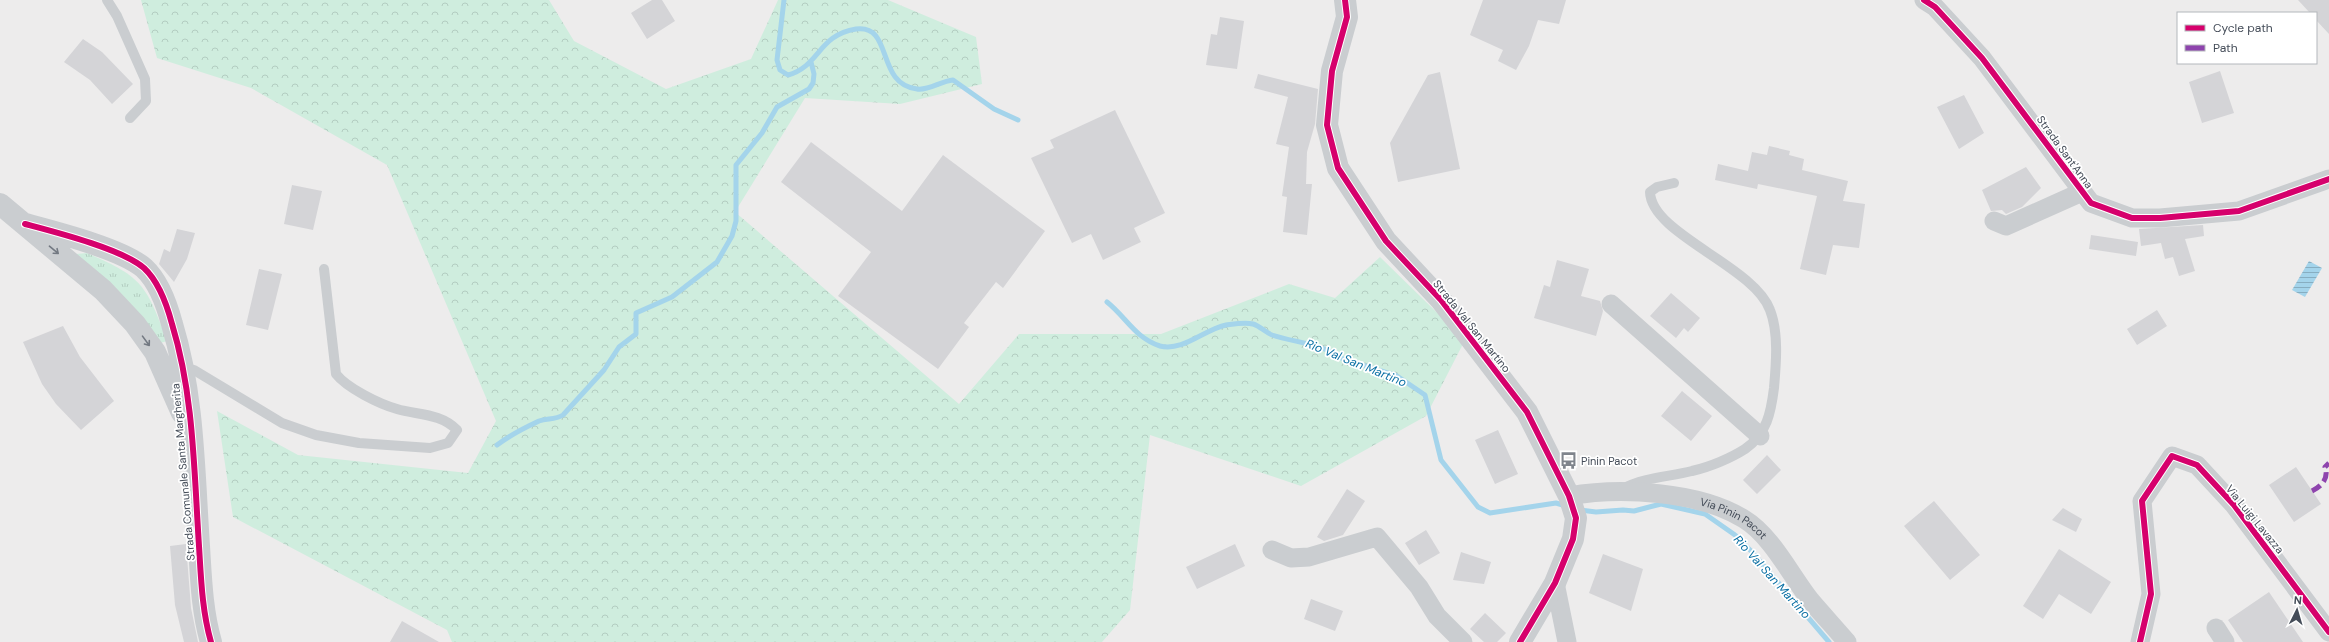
<svg xmlns="http://www.w3.org/2000/svg" width="2329" height="642" font-family="'DM Sans',sans-serif">
	<defs>
		<pattern id="grass-tufts" width="24" height="20" patternUnits="userSpaceOnUse"><rect width="24" height="20" fill="#cfedde"/><path d="M3 7l-1-3M5 7V3M7 7l1-3M15 17l-1-3M17 17v-4M19 17l1-3" fill="none" stroke="#b3cdc1"/></pattern>
		<pattern id="forest-crowns" width="20" height="18" patternUnits="userSpaceOnUse"><rect width="20" height="18" fill="#cfedde"/><path d="M2 6a3 3 0 1 1 6 0M12 15a3 3 0 1 1 6 0" fill="none" stroke="#b3cdc1"/></pattern>
		<pattern id="water-rules" width="6" height="5" patternUnits="userSpaceOnUse"><rect width="6" height="5" fill="#a4d4eb"/><path d="M0 2.5h6" fill="none" stroke="#87aec1"/></pattern>
	</defs>
	<rect width="100%" height="100%" fill="#edecec"/>
	<path fill="url(#grass-tufts)" d="M 87,253 C 143,277 146,285 167,341 L 157,344 L 76,254 Z"/>
	<path fill="url(#forest-crowns)" d="M 141,0 L 549,0 L 574,41 L 666,89 L 751,59 L 778,0 L 888,0 L 976,37 L 982,84 L 900,104 L 805,98 L 735,212 L 959,404 L 1019,334 L 1161,334 L 1289,284 L 1335,298 L 1380,257 L 1465,340 L 1426,416 L 1301,486 L 1150,435 L 1130,610 L 1102,642 L 452,642 L 447,630 L 233,517 L 217,411 L 298,455 L 468,473 L 496,421 L 387,165 L 251,88 L 157,58 Z"/>
	<path fill="url(#water-rules)" d="M 2309,261 L 2322,268 L 2305,297 L 2292,290 Z"/>
	<g fill="none" stroke-linecap="round" stroke-linejoin="round">
		<path stroke="#a4d4eb" stroke-width="5" d="M 784,0 L 777,60 L 780,70 L 788,75 C 820,66 818,35 856,29 C 894,24 875,84 917,89 C 928,91 941,81 953,80 L 994,109 L 1018,120
			M 1107,302 C 1126,317 1135,338 1160,346 C 1183,352 1205,329 1226,325 C 1234,324 1245,322 1253,324 C 1260,326 1265,332 1272,335 C 1296,343 1321,343 1343,359 L 1397,376 L 1425,395 L 1441,460 L 1478,507 L 1490,513 L 1556,503 L 1566,506
			M 497,445 C 510,435 524,428 539,421 C 547,418 555,420 563,415 L 604,370 L 619,347 L 636,334 L 636,313 L 672,297 L 717,262 L 732,236 L 736,221 L 736,165 L 762,133 L 777,107 L 809,89 L 813,83 L 814,74 L 811,62
			M 1580,510 L 1596,512 L 1623,510 L 1634,511 L 1661,504 L 1705,514 L 1735,535 L 1752,552 L 1829,642"/>
	</g>
	<path fill="#d4d4d7" d="M 652,0 L 662,0 L 675,21 L 647,39 L 631,13 Z
		M 1483,0 L 1566,0 L 1559,24 L 1538,20 L 1529,46 L 1516,70 L 1498,61 L 1503,50 L 1470,35 Z
		M 2298,0 L 2329,0 L 2329,34 L 2316,20 L 2316,13 L 2310,13 Z
		M 1220,17 L 1244,21 L 1237,69 L 1206,65 L 1211,34 L 1217,35 Z
		M 83,39 L 102,52 L 133,84 L 112,104 L 90,80 L 64,62 Z
		M 2220,71 L 2234,113 L 2202,123 L 2189,82 Z
		M 1440,72 L 1460,169 L 1398,182 L 1390,143 L 1428,75 Z
		M 1258,74 L 1318,89 L 1315,124 L 1307,152 L 1306,184 L 1312,184 L 1307,235 L 1283,232 L 1287,197 L 1282,196 L 1289,147 L 1276,144 L 1288,97 L 1254,88 Z
		M 1964,95 L 1984,133 L 1959,149 L 1937,107 Z
		M 1115,110 L 1165,213 L 1134,228 L 1141,242 L 1103,260 L 1091,234 L 1072,243 L 1031,158 L 1054,148 L 1050,140 Z
		M 811,142 L 902,211 L 943,155 L 1045,231 L 1003,288 L 996,282 L 964,323 L 969,327 L 938,369 L 838,296 L 871,252 L 781,182 Z
		M 1769,146 L 1790,151 L 1789,155 L 1804,159 L 1802,170 L 1848,181 L 1843,201 L 1865,204 L 1859,248 L 1833,245 L 1826,275 L 1800,269 L 1817,196 L 1758,184 L 1757,189 L 1715,180 L 1718,164 L 1748,171 L 1752,152 L 1767,155 Z
		M 2026,167 L 2041,188 L 2022,207 L 2006,214 L 2002,210 L 1991,211 L 1982,190 Z
		M 292,185 L 322,191 L 313,230 L 284,224 Z
		M 2203,225 L 2204,236 L 2185,239 L 2195,271 L 2179,276 L 2173,257 L 2165,259 L 2161,243 L 2141,246 L 2139,229 Z
		M 177,229 L 195,233 L 187,259 L 174,282 L 159,264 L 164,249 L 170,252 Z
		M 2091,235 L 2138,242 L 2136,256 L 2089,249 Z
		M 1557,260 L 1589,269 L 1581,296 L 1600,301 L 1603,311 L 1596,336 L 1534,318 L 1544,285 L 1550,287 Z
		M 259,269 L 282,274 L 268,330 L 246,325 Z
		M 1671,293 L 1700,318 L 1688,332 L 1684,328 L 1676,338 L 1650,316 Z
		M 2157,310 L 2167,326 L 2137,345 L 2127,329 Z
		M 63,326 L 80,357 L 114,401 L 81,430 L 56,404 L 42,384 L 23,342 Z
		M 1682,391 L 1712,416 L 1691,441 L 1661,416 Z
		M 1498,430 L 1518,474 L 1495,484 L 1475,440 Z
		M 1767,455 L 1781,470 L 1757,494 L 1743,480 Z
		M 2296,467 L 2321,504 L 2294,522 L 2269,485 Z
		M 1347,489 L 1365,501 L 1343,535 L 1324,541 L 1317,537 Z
		M 1934,501 L 1980,555 L 1950,580 L 1904,526 Z
		M 2063,508 L 2082,519 L 2076,532 L 2052,520 Z
		M 1426,530 L 1440,553 L 1419,565 L 1405,543 Z
		M 186,544 L 191,608 L 198,642 L 184,642 L 175,605 L 170,546 Z
		M 1235,544 L 1245,566 L 1197,589 L 1186,567 Z
		M 2059,549 L 2111,582 L 2091,614 L 2059,594 L 2043,619 L 2023,606 Z
		M 1461,552 L 1491,562 L 1484,584 L 1453,580 Z
		M 1603,554 L 1643,569 L 1631,611 L 1589,593 Z
		M 2269,592 L 2303,642 L 2243,642 L 2228,620 Z
		M 1311,599 L 1343,611 L 1335,631 L 1304,619 Z
		M 1485,613 L 1506,633 L 1497,642 L 1484,642 L 1470,629 Z
		M 402,621 L 439,642 L 390,642 Z"/>
	<g fill="none" stroke-linecap="round" stroke-linejoin="round">
		<path stroke="#cacdd0" stroke-width="10" d="M 107,0 L 117,16 L 145,79 L 146,101 L 130,118
			M 182,367 L 194,370 L 282,423 L 316,435 L 359,443 L 430,448 L 448,443 L 457,430 C 441,413 417,415 397,409 C 379,404 347,388 336,374 L 324,269
			M 1622,489 C 1645,477 1668,477 1692,471 C 1710,467 1731,458 1745,449 C 1767,434 1771,412 1774,388 C 1776,365 1779,333 1770,310 C 1754,266 1651,234 1650,192 L 1657,187 L 1674,183"/>
		<g stroke="#cacdd0" stroke-width="19">
			<path d="M 1924,0 L 1935,7 L 1982,58 L 2091,203 L 2132,218 L 2160,218 L 2239,211 L 2329,179"/>
			<path d="M 1994,221 L 2006,226 L 2082,192"/>
			<path d="M 1611,304 L 1760,436"/>
			<path id="s1" d="M 1569,496 C 1620,487 1699,491 1744,519 C 1772,536 1791,576 1811,601 C 1823,615 1835,628 1847,642"/>
			<path d="M 1272,550 L 1291,558 L 1309,557 L 1377,537 L 1419,587 L 1437,616 L 1463,642"/>
			<path d="M 1555,583 L 1567,642"/>
			<path d="M 2216,628 L 2225,642"/>
			<path d="M 2140,642 L 2151,594 L 2142,501 L 2172,456 L 2197,465 L 2234,505 L 2329,632"/>
		</g>
		<path stroke="#cacdd0" stroke-width="22" d="M 1345,0 L 1347,17 L 1332,71 L 1327,125 L 1338,168 L 1386,241 L 1441,300 L 1527,412 L 1569,496 L 1576,518 L 1573,539 L 1555,583 L 1520,642
			M 0,204 L 103,290 L 135,324 L 155,352 L 182,413
			M 25,224 C 55,232 122,249 144,268 C 159,282 167,305 172,324 C 194,396 194,472 199,546 C 201,578 202,611 211,642"/>
		<path stroke="#8e44ad" stroke-width="5" stroke-dasharray="10 5" stroke-linecap="butt" d="M 2312,491 C 2322,486 2329,478 2325,467 L 2329,463"/>
		<defs>
			<path id="cycleway" d="M 1345,0 L 1347,17 L 1332,71 L 1327,125 L 1338,168 L 1386,241 L 1441,300 L 1527,412 L 1569,496 L 1576,518 L 1573,539 L 1555,583 L 1520,642
				M 1924,0 L 1935,7 L 1982,58 L 2091,203 L 2132,218 L 2160,218 L 2239,211 L 2329,179
				M 25,224 C 55,232 122,249 144,268 C 159,282 167,305 172,324 C 194,396 194,472 199,546 C 201,578 202,611 211,642
				M 2140,642 L 2151,594 L 2142,501 L 2172,456 L 2197,465 L 2234,505 L 2329,632"/>
		</defs>
		<use href="#cycleway" stroke="#fff" stroke-width="8"/>
		<use href="#cycleway" stroke="#d6006c" stroke-width="6"/>
	</g>
	<defs><path id="oneway-shaft" d="M-6 0H5M1.5-3L5.5 0L1.5 3" fill="none" stroke-width="1.6" stroke-linecap="round" stroke-linejoin="round"/></defs>
	<g stroke="#737982">
		<use href="#oneway-shaft" transform="translate(54 250) rotate(40)"/>
		<use href="#oneway-shaft" transform="translate(146 341) rotate(54)"/>
	</g>
	<defs>
		<symbol id="bus-bare" viewBox="-9 -9 18 18"><path d="M-5-6H5V4H4V6H2V4H-2V6H-4V4H-5ZM-3.5-4V0h7V-4ZM-3.5 1.2v1.5H-2V1.2ZM2 1.2v1.5H3.5V1.2Z" fill="#7f848c" stroke="#fff" stroke-width="2.5" paint-order="stroke"/></symbol>
	</defs>
	<g fill-rule="evenodd">
		<use href="#bus-bare" x="1556" y="448" width="25" height="25"/>
	</g>
	<g text-anchor="middle" dominant-baseline="central" stroke-width="3.5" stroke-linejoin="round" paint-order="stroke">
		<g font-size="11" fill="#444c58" stroke="#fff">
			<text transform="translate(2065 152) rotate(54)">Strada Sant'Anna</text>
			<text transform="translate(1472 326) rotate(51)">Strada Val San Martino</text>
			<text transform="translate(183 472) rotate(-95)">Strada Comunale Santa Margherita</text>
			<text transform="translate(2255 519) rotate(51)">Via Luigi Lavazza</text>
			<text stroke="none"><textPath href="#s1" startOffset="170">Via Pinin Pacot</textPath></text>
		</g>
		<g font-size="11" fill="#444c58" stroke="#fff" text-anchor="start">
			<text x="1581" y="461">Pinin Pacot</text>
		</g>
		<g font-size="12" font-style="italic" fill="#0b70a4" stroke="#fff">
			<text transform="translate(1356 363) rotate(22)">Rio Val San Martino</text>
			<text transform="translate(1772 577) rotate(48)">Rio Val San Martino</text>
		</g>
	</g>
	<rect x="2177" y="12" width="140" height="52" fill="#ffffff" stroke="#b4b7bc"/>
	<rect x="2185" y="25" width="20" height="6" fill="#d6006c" stroke="#b4b7bc"/>
	<text x="2213" y="32" font-size="12" fill="#444c58">Cycle path</text>
	<rect x="2185" y="45" width="20" height="6" fill="#8e44ad" stroke="#b4b7bc"/>
	<text x="2213" y="52" font-size="12" fill="#444c58">Path</text>
	<g transform="translate(2297 610) rotate(5)" stroke="#ffffff" stroke-width="3" paint-order="stroke">
	<path d="M0-3L7 15L0 10L-7 15Z" fill="#444c58"/>
	<text y="-6" font-size="11" font-weight="bold" text-anchor="middle" fill="#444c58">N</text>
	</g>
</svg>
